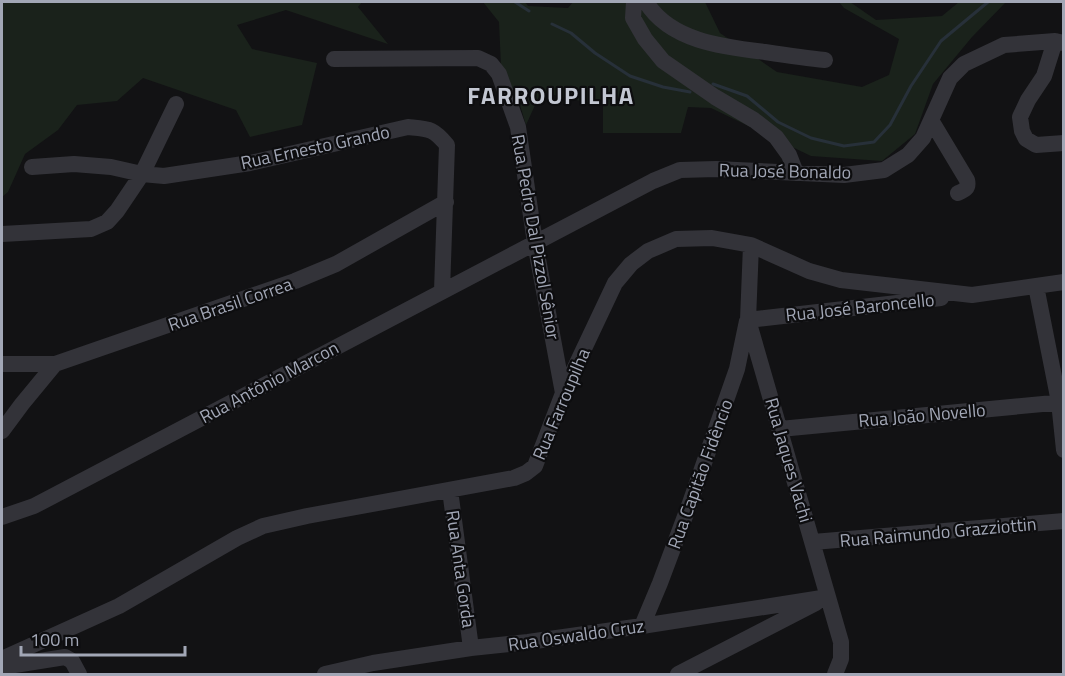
<svg xmlns="http://www.w3.org/2000/svg" width="1065" height="676" font-family="'Titillium Web',sans-serif">
	<rect width="100%" height="100%" fill="#121214"/>
	<path fill="#1a221b" d="M 2,2 L 362,2 L 358,7 L 388,44 L 286,10 L 237,25 L 252,49 L 317,63 L 302,125 L 250,137 L 236,110 L 143,78 L 117,101 L 77,105 L 58,130 L 25,154 L 8,192 L 2,197 Z
		M 483,2 L 525,2 L 528,6 L 568,8 L 573,2 L 705,2 L 720,33 L 777,72 L 862,87 L 889,75 L 899,39 L 844,8 L 839,2 L 850,2 L 876,20 L 942,16 L 959,2 L 1006,2 L 972,37 L 933,84 L 915,134 L 882,161 L 811,156 L 711,108 L 688,107 L 681,133 L 603,133 L 603,106 L 541,92 L 526,125 L 520,105 L 501,66 L 499,22 Z"/>
	<g fill="none" stroke-linecap="round" stroke-linejoin="round">
		<path stroke="#273039" stroke-width="3" d="M 515,2 L 529,11
			M 552,24 L 571,33 L 595,53 L 630,76 L 663,87 L 690,92
			M 713,84 L 747,96 L 778,122 L 811,138 L 844,146 L 874,142 L 890,125 L 911,86 L 941,41 L 988,2"/>
		<path stroke="#333339" stroke-width="16" d="M 634,2 L 633,18 L 645,39 L 663,61 L 715,97 L 754,120 L 776,137 L 789,155 L 796,173
			M 646,2 C 670,41 723,47 765,52 C 785,55 805,58 825,60
			M 1055,41 L 1044,76 L 1028,100 L 1020,117 L 1022,131 L 1026,139 L 1036,145 L 1064,143
			M 334,59 L 478,58 L 491,64 L 499,74 L 518,127 L 535,243 L 563,393
			M 931,120 L 967,180 C 969,188 965,190 958,193
			M 32,167 L 74,164 L 111,167 L 142,174 L 164,176 L 250,163 L 408,127 C 429,129 433,128 447,145 L 442,291
			M 2,234 L 91,229 L 107,222 L 117,211 L 142,174 L 176,104
			M 751,245 L 748,320 L 841,642 L 841,659 L 835,674
			M 1036,286 L 1059,402 L 1064,450
			M 748,320 L 941,298
			M 2,364 L 55,364 L 295,281 L 336,264 L 446,202
			M 780,429 L 1064,402
			M 2,431 L 22,404 L 55,364
			M 450,490 L 471,648
			M 2,517 L 34,506 L 653,181 L 680,170 L 716,169 L 844,175 L 884,170 L 908,155 L 923,138 L 950,78 L 964,64 L 1004,45 L 1055,41 L 1064,43
			M 813,542 L 1064,521
			M 642,626 L 660,583 L 690,503 L 737,369 L 747,321
			M 2,659 L 119,606 L 237,538 L 263,526 L 307,516 L 514,478 L 526,473 L 535,466 L 563,393 L 615,283 L 631,264 L 648,251 L 676,239 L 712,238 L 751,245 L 809,271 L 841,280 L 972,295 L 1064,282
			M 2,667 L 65,657 L 72,661 L 79,674
			M 325,674 L 373,663 L 471,648 L 528,642 L 642,626 L 828,597
			M 678,674 L 816,603"/>
	</g>
	<g text-anchor="middle" dominant-baseline="central" stroke-width="4.5" stroke-linejoin="round" paint-order="stroke">
		<g font-size="18" fill="#a2a7b6" stroke="#0d0d0f">
			<text transform="translate(315 147) rotate(-12)">Rua Ernesto Grando</text>
			<text transform="translate(785 171) rotate(1)">Rua José Bonaldo</text>
			<text transform="translate(536 237) rotate(80)">Rua Pedro Dal Pizzol Sênior</text>
			<text transform="translate(230 304) rotate(-19)">Rua Brasil Correa</text>
			<text transform="translate(860 307) rotate(-6)">Rua José Baroncello</text>
			<text transform="translate(269 382) rotate(-28)">Rua Antônio Marcon</text>
			<text transform="translate(561 404) rotate(-67)">Rua Farroupilha</text>
			<text transform="translate(922 415) rotate(-5)">Rua João Novello</text>
			<text transform="translate(789 460) rotate(74)">Rua Jaques Vachi</text>
			<text transform="translate(700 474) rotate(-70)">Rua Capitão Fidêncio</text>
			<text transform="translate(938 532) rotate(-5)">Rua Raimundo Grazziottin</text>
			<text transform="translate(461 569) rotate(82)">Rua Anta Gorda</text>
			<text transform="translate(576 635) rotate(-8)">Rua Oswaldo Cruz</text>
		</g>
		<g font-size="24" font-weight="bold" letter-spacing="1.5" fill="#c3c7d2" stroke="#0d0d0f">
			<text x="551" y="95">FARROUPILHA</text>
		</g>
	</g>
	<rect width="1065" height="676" fill="none" stroke="#a2a7b6" stroke-width="6"/>
	<path d="M21 646v9h164v-9" fill="none" stroke="#a2a7b6" stroke-width="3"/>
	<text x="30" y="646" font-size="18" fill="#a2a7b6" stroke="#0d0d0f" stroke-width="4.5" paint-order="stroke">100 m</text>
</svg>
